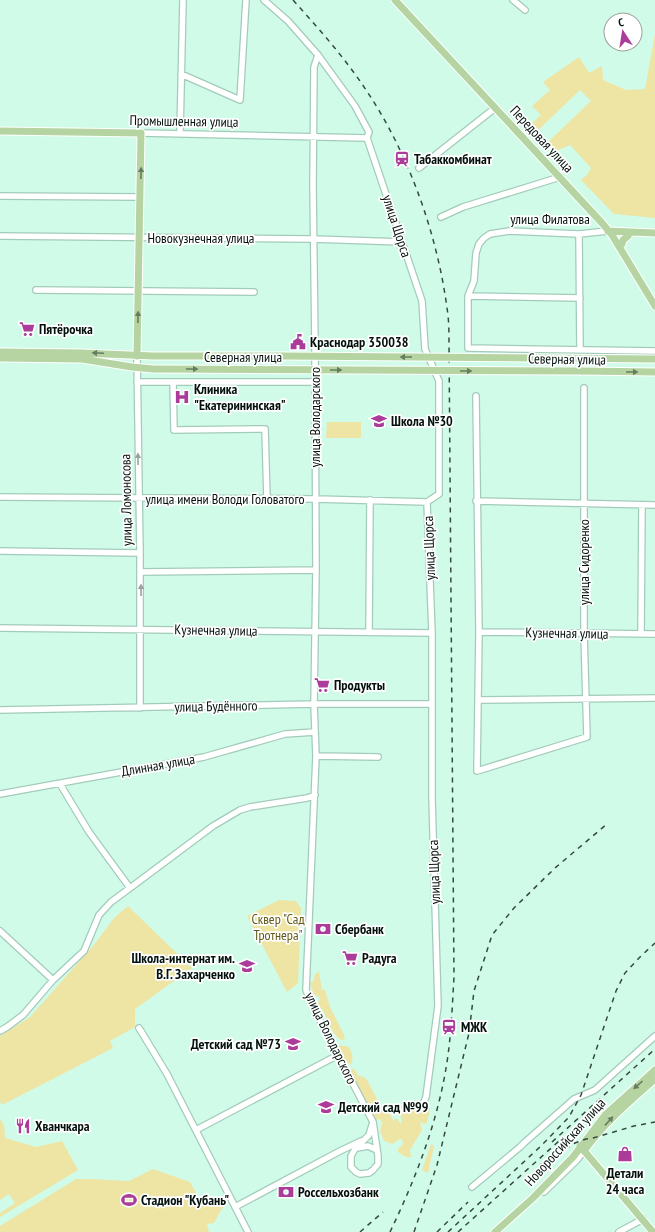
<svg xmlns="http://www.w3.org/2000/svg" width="655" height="1232" font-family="'PT Sans Narrow',sans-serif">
	<rect width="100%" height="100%" fill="#d1fbe9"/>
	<path fill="#eee4a3" d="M 655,34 L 655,218 L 614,214 L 581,180 L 587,175 L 591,168 L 570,145 L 554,152 L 546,144 L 591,101 L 580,90 L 533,135 L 527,128 L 541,115 L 532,106 L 550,90 L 543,82 L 579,57 L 589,73 L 602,66 L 603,80 L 626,90 L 645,89 Z
		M 327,422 L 361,422 L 361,438 L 326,438 Z
		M 279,900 L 296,901 L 301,908 L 298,983 L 287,992 L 247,916 Z
		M 128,906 L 192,968 L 135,1009 L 135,1027 L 110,1041 L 113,1048 L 2,1105 L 0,1101 L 0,1036 L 30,1017 L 93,946 L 115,917 Z
		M 319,972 L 322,990 L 325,990 L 330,1007 L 344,1035 L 345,1039 L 341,1040 C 332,1034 327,1020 323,1010 L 317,1008 L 316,1004 L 320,1000 L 319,997 L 313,994 L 310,983 L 314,980 L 315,974 Z
		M 340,1045 L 349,1047 C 352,1053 354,1058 351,1065 L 343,1059 L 337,1048 Z
		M 354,1069 L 359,1076 L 364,1077 L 367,1080 L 379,1103 L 390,1114 L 392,1119 L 394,1120 L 396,1118 L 400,1123 L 402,1123 L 400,1113 L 401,1110 L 408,1107 L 417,1100 L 420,1107 L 427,1106 L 430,1108 L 427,1123 L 424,1124 L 420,1122 L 422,1130 L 410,1150 L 411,1157 L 406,1157 L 398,1152 L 398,1149 L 403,1144 L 402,1139 L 399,1139 L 393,1144 L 384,1141 L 380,1131 L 382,1122 L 380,1119 L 376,1120 L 372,1116 L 374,1109 L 372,1106 L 365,1102 L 348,1070 Z
		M 0,1119 L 4,1125 L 5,1138 L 36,1147 L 62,1141 L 78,1170 L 0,1217 L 0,1213 L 15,1203 L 9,1194 L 0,1200 Z
		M 431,1144 L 434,1146 L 428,1173 L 422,1170 Z
		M 153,1169 L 190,1182 L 199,1198 L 219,1200 L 225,1198 L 227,1200 L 214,1223 L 207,1224 L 209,1232 L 0,1232 L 0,1226 L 76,1179 L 91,1179 L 129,1181 Z"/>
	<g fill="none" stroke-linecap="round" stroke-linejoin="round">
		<defs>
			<path id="minor" d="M 264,0 L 288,21 L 318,55 L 355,106 L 369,132 L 367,138 L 422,301 L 425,349 L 439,381 L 439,494 L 427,502
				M 513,0 L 525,10
				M 318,55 L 314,67 L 313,185 L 315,348 L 316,570 L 314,704 L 316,756 L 306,990 L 313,1007 L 373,1122 L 378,1156 L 378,1164 L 373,1170 L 369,1173 L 360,1174 L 356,1172 L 351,1167 L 351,1156 L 355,1149 L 369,1135 L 373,1122
				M 181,74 L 240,100 L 246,0
				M 141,133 L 367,138
				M 180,133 L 183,0
				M 419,168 L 495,108
				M 0,196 L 140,197
				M 441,217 L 463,207 L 560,177
				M 608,231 L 579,234 L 509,231 L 490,234 L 484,238 L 479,244 L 476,253 L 474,281 L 468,296 L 468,348 L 655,351
				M 579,234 L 580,350
				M 0,236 L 313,239 L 402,242
				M 36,290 L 254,292
				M 468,296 L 580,298
				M 137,356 L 140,553 L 140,708
				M 137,382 L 314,382
				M 173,382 L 174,430 L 265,429 L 267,499
				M 476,396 L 479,632 L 477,771 L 587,737 L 584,634 L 584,388
				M 0,497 L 315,499 L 427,502
				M 476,501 L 655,505
				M 0,551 L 140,553
				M 140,572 L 316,570
				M 0,628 L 432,633
				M 479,632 L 655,634
				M 369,633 L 370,500
				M 641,634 L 642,505
				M 478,700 L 655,698
				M 0,710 L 314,704 L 431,704
				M 316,756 L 378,757
				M 60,784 L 89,832 L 130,888
				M 0,794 L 204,757 L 285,734 L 315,732
				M 0,931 L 53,980
				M 139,1028 L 167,1074 L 248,1232
				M 0,1031 L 7,1027 L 23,1015 L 53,980 L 84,951 L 99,915 L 111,902 L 130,888 L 213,826 L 240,810 L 250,807 L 307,798 L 315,795
				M 423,1104 L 426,1097 L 438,1006 L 432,798 L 432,633 L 427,502
				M 196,1130 L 338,1055
				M 357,1148 L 368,1146 L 377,1150
				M 472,1187 L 520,1147 L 524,1143 L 574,1099 L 595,1090 L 655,1036
				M 544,1192 L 576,1161 L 584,1151
				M 235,1207 L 340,1151 L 361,1141
				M 619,1232 L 643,1219"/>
			<path id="major" d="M 395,0 L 602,223 L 612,235 L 655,306
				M 0,131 L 141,133 L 137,356
				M 608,231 L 655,233
				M 622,244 L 623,240 L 628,236
				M 0,352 L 82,353 L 153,356 L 283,356
				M 0,358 L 82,359 L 132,367 L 153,369
				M 581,371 L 655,372
				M 580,1146 L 653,1232
				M 584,1151 C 604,1123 629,1102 655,1079
				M 495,1232 L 533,1198 L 573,1157 L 606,1114 L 655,1070"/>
		</defs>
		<use href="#minor" stroke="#a3cbba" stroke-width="8"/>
		<use href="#major" stroke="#fff" stroke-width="9"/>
		<use href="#minor" stroke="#fff" stroke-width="5.5"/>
		<use href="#major" stroke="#b6d4a2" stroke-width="7"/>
		<path stroke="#344941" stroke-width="1.5" stroke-dasharray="5 5" stroke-linecap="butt" d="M 293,0 C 319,29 345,58 366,90 C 408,152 437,233 447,308 C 449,320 449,332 449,344 L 454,977 C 452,1010 451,1042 445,1074 C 435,1129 414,1182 390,1232
			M 552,1142 L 655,1049
			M 540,1165 L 575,1143 L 586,1139 L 593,1138 L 634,1126 L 655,1122
			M 360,1232 L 383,1212
			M 414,1232 L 437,1165 L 469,1033 L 474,991 L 492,935 L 514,908 L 555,868 L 607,824
			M 437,1232 L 468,1202
			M 448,1232 L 541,1146 L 569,1117 L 581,1095 L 616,991 L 625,973 L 640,957 L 655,943
			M 458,1232 L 559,1141"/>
		<defs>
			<path id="major-bridge" d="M 283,356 L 655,359
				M 153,369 L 581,371"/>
		</defs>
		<use href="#major-bridge" stroke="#fff" stroke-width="9" stroke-linecap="butt"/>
		<use href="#major-bridge" stroke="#b6d4a2" stroke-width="7"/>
	</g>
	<defs><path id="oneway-solid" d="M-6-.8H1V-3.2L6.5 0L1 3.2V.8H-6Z"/></defs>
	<g fill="#667d5f">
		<use href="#oneway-solid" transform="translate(141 173) rotate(-89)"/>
		<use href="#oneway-solid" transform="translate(138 317) rotate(-89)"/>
		<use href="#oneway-solid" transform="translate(98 353) rotate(-177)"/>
		<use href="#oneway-solid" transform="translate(406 357) rotate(-180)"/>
		<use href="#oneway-solid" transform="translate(192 369)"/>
		<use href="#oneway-solid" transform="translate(336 370)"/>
		<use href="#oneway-solid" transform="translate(466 371)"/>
		<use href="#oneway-solid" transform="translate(632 372)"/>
		<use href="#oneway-solid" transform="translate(638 1085) rotate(138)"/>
		<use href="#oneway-solid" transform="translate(609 1121) rotate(-47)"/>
	</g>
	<g fill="#9ba09e">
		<use href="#oneway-solid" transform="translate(138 459) rotate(-91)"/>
		<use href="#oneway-solid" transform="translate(141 590) rotate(-90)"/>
	</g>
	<defs>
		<symbol id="station-bare" viewBox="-9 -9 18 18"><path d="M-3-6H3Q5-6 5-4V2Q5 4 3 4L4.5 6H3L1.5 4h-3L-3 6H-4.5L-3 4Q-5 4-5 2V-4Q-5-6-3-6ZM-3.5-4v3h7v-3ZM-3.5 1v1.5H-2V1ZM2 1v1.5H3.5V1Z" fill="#ab3c9a" stroke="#fff" stroke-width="2.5" paint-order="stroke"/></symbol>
		<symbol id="supermarket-bare" viewBox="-9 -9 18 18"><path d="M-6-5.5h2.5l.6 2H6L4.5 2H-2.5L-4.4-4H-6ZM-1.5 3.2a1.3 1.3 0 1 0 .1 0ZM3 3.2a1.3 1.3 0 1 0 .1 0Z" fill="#ab3c9a" stroke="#fff" stroke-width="2.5" paint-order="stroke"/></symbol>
		<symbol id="civic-bare" viewBox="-9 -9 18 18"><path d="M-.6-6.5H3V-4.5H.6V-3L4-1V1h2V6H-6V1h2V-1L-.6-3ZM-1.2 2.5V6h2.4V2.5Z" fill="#ab3c9a" stroke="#fff" stroke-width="2.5" paint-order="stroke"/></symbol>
		<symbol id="hospital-bare" viewBox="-9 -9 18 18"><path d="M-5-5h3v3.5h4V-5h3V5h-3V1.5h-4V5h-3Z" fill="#ab3c9a" stroke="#fff" stroke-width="2.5" paint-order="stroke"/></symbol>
		<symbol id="school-bare" viewBox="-9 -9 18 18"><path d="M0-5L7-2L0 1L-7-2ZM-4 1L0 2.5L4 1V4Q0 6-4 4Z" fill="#ab3c9a" stroke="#fff" stroke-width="2.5" paint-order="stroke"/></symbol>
		<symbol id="bank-bare" viewBox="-9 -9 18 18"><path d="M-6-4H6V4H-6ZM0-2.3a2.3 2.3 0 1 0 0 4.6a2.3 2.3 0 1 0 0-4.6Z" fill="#ab3c9a" stroke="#fff" stroke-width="2.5" paint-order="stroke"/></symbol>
		<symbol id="restaurant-bare" viewBox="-9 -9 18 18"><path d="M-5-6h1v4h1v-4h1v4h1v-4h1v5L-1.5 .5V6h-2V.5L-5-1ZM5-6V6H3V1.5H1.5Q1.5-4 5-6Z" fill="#ab3c9a" stroke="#fff" stroke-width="2.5" paint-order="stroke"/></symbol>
		<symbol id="shop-bare" viewBox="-9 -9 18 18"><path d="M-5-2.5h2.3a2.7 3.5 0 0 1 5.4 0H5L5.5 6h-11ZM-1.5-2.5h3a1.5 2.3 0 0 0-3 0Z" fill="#ab3c9a" stroke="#fff" stroke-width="2.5" paint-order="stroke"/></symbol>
		<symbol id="stadium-bare" viewBox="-9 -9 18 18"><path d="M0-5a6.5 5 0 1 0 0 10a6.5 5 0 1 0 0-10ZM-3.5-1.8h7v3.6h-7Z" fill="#ab3c9a" stroke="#fff" stroke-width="2.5" paint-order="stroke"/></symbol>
	</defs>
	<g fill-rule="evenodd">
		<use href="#station-bare" x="391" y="148" width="22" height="22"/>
		<use href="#supermarket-bare" x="16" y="318" width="22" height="22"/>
		<use href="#civic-bare" x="287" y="331" width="22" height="22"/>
		<use href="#hospital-bare" x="171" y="386" width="22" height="22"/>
		<use href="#school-bare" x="368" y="410" width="22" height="22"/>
		<use href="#supermarket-bare" x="311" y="674" width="22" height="22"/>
		<use href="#bank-bare" x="312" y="918" width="22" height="22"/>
		<use href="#supermarket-bare" x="339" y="947" width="22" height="22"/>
		<use href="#school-bare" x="236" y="955" width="22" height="22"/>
		<use href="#station-bare" x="438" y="1016" width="22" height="22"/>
		<use href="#school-bare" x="282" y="1033" width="22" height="22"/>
		<use href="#school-bare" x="315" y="1096" width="22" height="22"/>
		<use href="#restaurant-bare" x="12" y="1115" width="22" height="22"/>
		<use href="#shop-bare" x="614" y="1143" width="22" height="22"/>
		<use href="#bank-bare" x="275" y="1181" width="22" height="22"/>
		<use href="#stadium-bare" x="118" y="1189" width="22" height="22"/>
	</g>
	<g text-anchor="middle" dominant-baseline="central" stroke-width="3.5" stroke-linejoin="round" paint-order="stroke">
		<g font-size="14" fill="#04120d" stroke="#fff">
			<text transform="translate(184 121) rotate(1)">Промышленная улица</text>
			<text transform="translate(542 139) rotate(47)">Передовая улица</text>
			<text x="550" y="219">улица Филатова</text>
			<text transform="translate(397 226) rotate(72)">улица Щорса</text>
			<text x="201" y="238">Новокузнечная улица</text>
			<text x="243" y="357">Северная улица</text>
			<text transform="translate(567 359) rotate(1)">Северная улица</text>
			<text transform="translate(315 417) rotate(-90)">улица Володарского</text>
			<text x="225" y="499">улица имени Володи Головатого</text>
			<text transform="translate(126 500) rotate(-91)">улица Ломоносова</text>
			<text transform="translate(429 548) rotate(-92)">улица Щорса</text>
			<text transform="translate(584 562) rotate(-90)">улица Сидоренко</text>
			<text transform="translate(216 630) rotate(1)">Кузнечная улица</text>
			<text transform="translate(567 633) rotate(1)">Кузнечная улица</text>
			<text transform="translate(216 706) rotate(-1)">улица Будённого</text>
			<text transform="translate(158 765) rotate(-10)">Длинная улица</text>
			<text transform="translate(434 872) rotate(-92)">улица Щорса</text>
			<text transform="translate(331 1038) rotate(64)">улица Володарского</text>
			<text transform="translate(565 1142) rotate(-48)">Новороссийская улица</text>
		</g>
		<g font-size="14" font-weight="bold" fill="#04120d" stroke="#fff" text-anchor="start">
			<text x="414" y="159">Табаккомбинат</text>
			<text x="39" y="329">Пятёрочка</text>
			<text x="310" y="342">Краснодар 350038</text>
			<text x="194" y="389">Клиника<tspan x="194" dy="16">"Екатерининская"</tspan></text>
			<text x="391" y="421">Школа №30</text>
			<text x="334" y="685">Продукты</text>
			<text x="335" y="929">Сбербанк</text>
			<text x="235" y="958" text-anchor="end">Школа-интернат им.<tspan x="235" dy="16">В.Г. Захарченко</tspan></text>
			<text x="362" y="958">Радуга</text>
			<text x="461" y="1027">МЖК</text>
			<text x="281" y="1044" text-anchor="end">Детский сад №73</text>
			<text x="338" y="1107">Детский сад №99</text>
			<text x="35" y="1126">Хванчкара</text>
			<text x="625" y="1173" text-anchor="middle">Детали<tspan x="625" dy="16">24 часа</tspan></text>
			<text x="298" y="1192">Россельхозбанк</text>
			<text x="141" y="1200">Стадион "Кубань"</text>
		</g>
		<g font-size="14" fill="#625817" stroke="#fff">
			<text x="278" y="919">Сквер "Сад<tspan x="278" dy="16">Тротнера"</tspan></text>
		</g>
	</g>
	<g transform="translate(623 32) rotate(348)"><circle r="19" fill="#ffffff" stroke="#9ba09e"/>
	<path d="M0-3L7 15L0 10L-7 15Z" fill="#ab3c9a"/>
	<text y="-6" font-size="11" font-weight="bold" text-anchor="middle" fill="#04120d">С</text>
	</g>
</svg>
